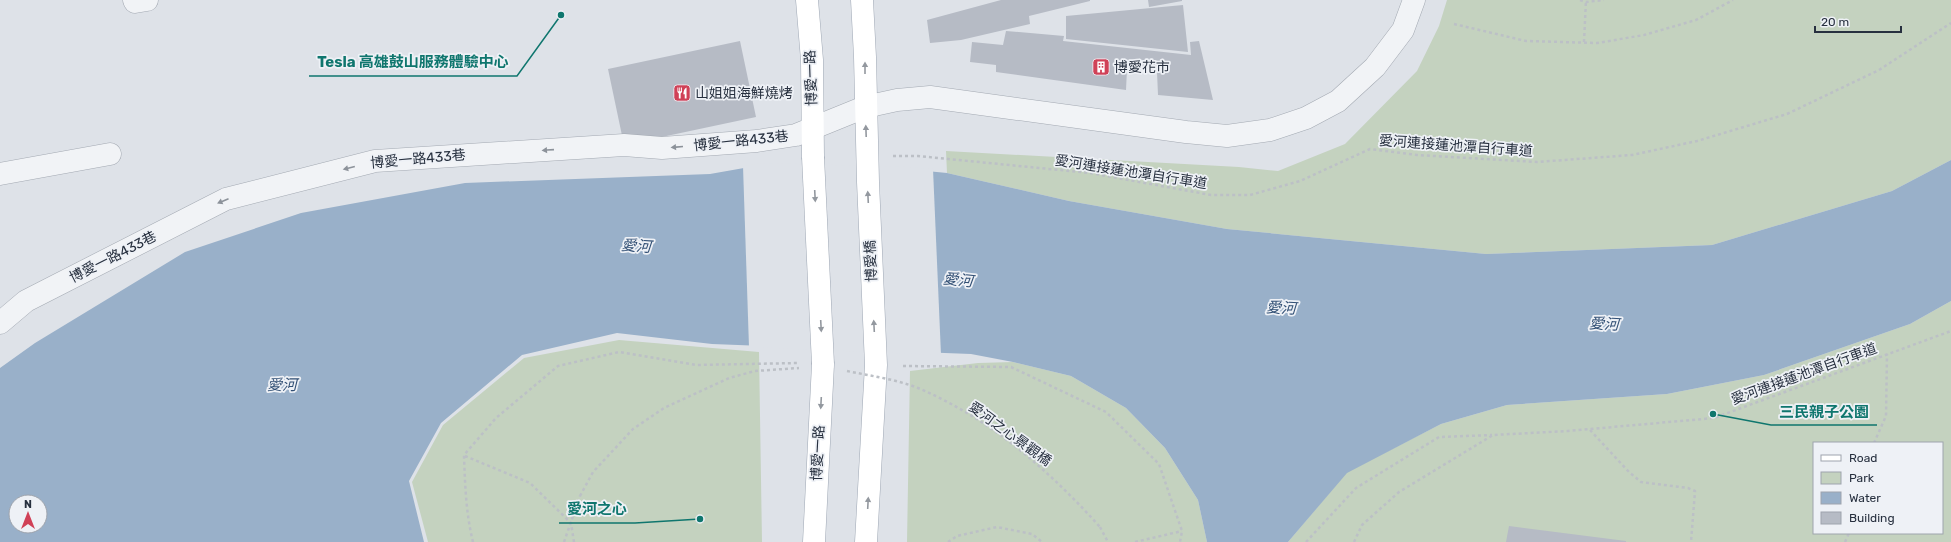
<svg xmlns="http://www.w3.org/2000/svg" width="1951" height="542" font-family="Rubik,'Noto Sans TC',sans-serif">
	<rect width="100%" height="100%" fill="#dee2e8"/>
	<path fill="#c4d2bf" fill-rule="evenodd" d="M 1447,0 L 1951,0 L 1951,160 L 1892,191 L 1712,245 L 1486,254 L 1227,229 L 1069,201 L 947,173 L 946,151 L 1239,167 L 1278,171 L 1345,144 L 1417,71 L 1439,26 Z
		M 1951,301 L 1951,542 L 1288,542 L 1347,472 L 1441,424 L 1507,405 L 1667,394 L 1764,375 L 1910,324 ZM 1814,443 L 1942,443 L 1942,533 L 1814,533 Z
		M 619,340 L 759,352 L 762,542 L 428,542 L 412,482 L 443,425 L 524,358 Z
		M 1013,362 L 1071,376 L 1126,408 L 1165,448 L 1198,500 L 1207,542 L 907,542 L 910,371 L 978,363 Z"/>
	<path fill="#99b0c9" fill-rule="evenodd" d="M 1951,160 L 1951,301 L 1910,324 L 1764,375 L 1667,394 L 1507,405 L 1441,424 L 1347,473 L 1288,542 L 1207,542 L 1198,500 L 1165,448 L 1126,408 L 1071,376 L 1013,362 L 971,354 L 712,344 L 617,333 L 522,355 L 441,423 L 409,481 L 424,542 L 0,542 L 0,368 L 35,343 L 185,252 L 301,213 L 465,183 L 710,174 L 761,165 L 906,169 L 947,173 L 1069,201 L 1227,229 L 1486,254 L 1712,245 L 1892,191 ZM 16,502 L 40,502 L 40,526 L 16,526 Z"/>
	<path fill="#dee2e8" d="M 761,163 L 906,167 L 933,169 L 941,355 L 749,347 L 743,166 Z"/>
	<path fill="#b6bbc5" d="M 1001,0 L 1090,0 L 1090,1 L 1029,16 L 1030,24 L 961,40 L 930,43 L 927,20 Z
		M 1148,0 L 1182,0 L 1182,1 L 1149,7 Z
		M 1183,5 L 1188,52 L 1066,39 L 1066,16 Z
		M 1006,31 L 1064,36 L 1063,41 L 1191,55 L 1190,42 L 1199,41 L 1213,100 L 1158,95 L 1157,72 L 1127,69 L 1126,90 L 996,72 L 996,65 L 970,62 L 972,42 L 1003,45 Z
		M 740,41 L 756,117 L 624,145 L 608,69 Z
		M 1509,526 L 1626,541 L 1626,542 L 1506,542 Z"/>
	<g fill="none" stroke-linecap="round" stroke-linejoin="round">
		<defs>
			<path id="minor" d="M 134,0 L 135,2 L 147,0
				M 0,174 L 110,154
				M 0,323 L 26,301 L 226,199 L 375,161 L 624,145 L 662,148 L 757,141 L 796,135 L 865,107 L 897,100 L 930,97 L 1186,132 L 1227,136 L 1270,130 L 1306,118 L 1338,101 L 1375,67 L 1403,30 L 1414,0"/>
			<path id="major" d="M 807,0 L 812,60 L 813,157
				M 862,0 L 865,57 L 868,182 L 876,365 L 866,542
				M 814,542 L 823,364"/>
		</defs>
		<use href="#minor" stroke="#a3a9b2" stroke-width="23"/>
		<use href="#major" stroke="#9ea7b4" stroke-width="23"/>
		<path stroke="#bcc0c6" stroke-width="2.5" stroke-dasharray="3 3" stroke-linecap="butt" d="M 1580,0 L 1586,2 L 1604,0
			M 1454,24 L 1526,41 L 1597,43 L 1644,35 L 1696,20 L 1733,0
			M 1584,42 L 1586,0
			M 893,156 L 918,156 L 1090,173 L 1211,195 L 1250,195 L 1300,181 L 1370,149 L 1417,155 L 1537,162 L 1632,155 L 1697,141 L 1787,114 L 1879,70 L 1951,23
			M 903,366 L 1011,367 L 1106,412 L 1159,464 L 1182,531 L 1180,542
			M 1590,430 L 1629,472 L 1641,482 L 1688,488 L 1695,491 L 1691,542
			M 1874,443 L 1886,416 L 1887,354
			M 465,456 L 530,483 L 571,523 L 574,542
			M 1100,527 L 1108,542
			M 473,542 C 466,514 465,485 464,455 L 496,418 L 558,366 L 619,352 L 696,365 L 798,363
			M 564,542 L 580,496
			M 948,542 L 957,536 L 997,527 L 1032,534 L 1042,542
			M 1135,542 L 1182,531
			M 1306,542 L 1356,488 L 1439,437 L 1492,435
			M 1354,542 L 1362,525 L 1399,492 L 1493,435 L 1568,431 L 1714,418 L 1951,331
			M 1845,542 L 1849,533"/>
		<use href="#minor" stroke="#f1f3f6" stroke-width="22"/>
		<use href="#major" stroke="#fff" stroke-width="22"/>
		<defs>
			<path id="major-bridge" d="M 813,157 L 823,364"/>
		</defs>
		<use href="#major-bridge" stroke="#9ea7b4" stroke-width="23" stroke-linecap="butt"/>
		<path stroke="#bcc0c6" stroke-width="2.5" stroke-dasharray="3 3" stroke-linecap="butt" d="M 847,371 C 871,376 895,379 918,388 C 989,418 1049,470 1100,527
			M 580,496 L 593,472 L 633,429 L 664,408 L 729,378 L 755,371 L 799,368"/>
		<use href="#major-bridge" stroke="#fff" stroke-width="22"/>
	</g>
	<defs><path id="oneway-solid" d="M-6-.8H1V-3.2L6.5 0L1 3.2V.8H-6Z"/></defs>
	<g fill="#93989f">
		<use href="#oneway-solid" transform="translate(865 68) rotate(-90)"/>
		<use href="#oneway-solid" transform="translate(866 131) rotate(-92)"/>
		<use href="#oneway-solid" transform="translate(815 196) rotate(87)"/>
		<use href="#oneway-solid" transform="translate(868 197) rotate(-93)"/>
		<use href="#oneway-solid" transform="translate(821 326) rotate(87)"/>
		<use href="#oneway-solid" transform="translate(874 326) rotate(-93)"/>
		<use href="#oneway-solid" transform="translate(821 403) rotate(93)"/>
		<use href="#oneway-solid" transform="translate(868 503) rotate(-87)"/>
	</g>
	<g fill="#8c929a">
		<use href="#oneway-solid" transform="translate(677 147) rotate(175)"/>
		<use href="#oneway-solid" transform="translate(548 150) rotate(176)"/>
		<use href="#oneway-solid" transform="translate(349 168) rotate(166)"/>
		<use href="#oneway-solid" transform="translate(223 201) rotate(157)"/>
	</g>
	<defs>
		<symbol id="building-square" viewBox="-11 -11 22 22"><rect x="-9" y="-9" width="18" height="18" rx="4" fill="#d04157" stroke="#eef1f6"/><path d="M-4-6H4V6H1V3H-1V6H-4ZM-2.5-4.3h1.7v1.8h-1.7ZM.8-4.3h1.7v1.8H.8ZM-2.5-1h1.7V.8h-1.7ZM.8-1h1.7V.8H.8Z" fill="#fff"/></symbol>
		<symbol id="restaurant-square" viewBox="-11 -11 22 22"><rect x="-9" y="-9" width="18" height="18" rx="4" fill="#d04157" stroke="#eef1f6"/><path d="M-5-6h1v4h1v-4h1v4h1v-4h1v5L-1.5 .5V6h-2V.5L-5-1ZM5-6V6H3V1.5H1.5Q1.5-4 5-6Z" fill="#fff"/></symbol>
	</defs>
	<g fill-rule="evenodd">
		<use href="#building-square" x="1091" y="57" width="20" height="20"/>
		<use href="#restaurant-square" x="672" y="83" width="20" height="20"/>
	</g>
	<g text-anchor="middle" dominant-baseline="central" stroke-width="3.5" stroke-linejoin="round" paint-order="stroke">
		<g font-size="14" fill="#27303f" stroke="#eef1f6" text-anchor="start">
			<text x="1114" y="67">博愛花市</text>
			<text x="695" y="93">山姐姐海鮮燒烤</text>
		</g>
		<g font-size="14" fill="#27303f" stroke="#eef1f6">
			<text transform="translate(811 78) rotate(-92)">博愛一路</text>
			<text transform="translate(741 141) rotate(-6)">博愛一路433巷</text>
			<text transform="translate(1456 146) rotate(4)">愛河連接蓮池潭自行車道</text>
			<text transform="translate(418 159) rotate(-5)">博愛一路433巷</text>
			<text transform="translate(1131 172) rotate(9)">愛河連接蓮池潭自行車道</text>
			<text transform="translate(113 257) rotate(-27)">博愛一路433巷</text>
			<text transform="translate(871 261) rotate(-93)">博愛橋</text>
			<text transform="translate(1804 374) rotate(-20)">愛河連接蓮池潭自行車道</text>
			<text transform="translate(1010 434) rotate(36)">愛河之心景觀橋</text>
			<text transform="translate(818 453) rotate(-87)">博愛一路</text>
		</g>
		<g font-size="15" font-style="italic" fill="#314f74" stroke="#eef1f6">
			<text transform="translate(636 246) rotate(4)">愛河</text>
			<text transform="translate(958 280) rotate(6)">愛河</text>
			<text transform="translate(1281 308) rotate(3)">愛河</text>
			<text transform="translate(1604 324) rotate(3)">愛河</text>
			<text x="282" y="385">愛河</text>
		</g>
	</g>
	<path fill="none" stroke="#0f766e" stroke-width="1.5" d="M561 15L517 76H309M1713 414L1771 425H1877M700 519L635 523H559"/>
	<g fill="#0f766e" stroke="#eef1f6" stroke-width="1.5">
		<circle cx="561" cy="15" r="4"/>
		<circle cx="1713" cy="414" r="4"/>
		<circle cx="700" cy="519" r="4"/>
	</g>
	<g font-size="15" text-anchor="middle" font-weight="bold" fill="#0f766e" stroke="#eef1f6" stroke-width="3.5" stroke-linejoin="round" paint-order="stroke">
		<text x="413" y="67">Tesla 高雄鼓山服務體驗中心</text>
		<text x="1824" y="417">三民親子公園</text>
		<text x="597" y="514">愛河之心</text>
	</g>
	<rect x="1813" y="442" width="130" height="92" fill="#eef1f6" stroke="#9ea4ad"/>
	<rect x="1821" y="455" width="20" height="6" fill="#ffffff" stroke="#9ea4ad"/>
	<text x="1849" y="462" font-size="12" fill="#27303f">Road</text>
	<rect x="1821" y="472" width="20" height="12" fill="#c4d2bf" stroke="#9ea4ad"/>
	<text x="1849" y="482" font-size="12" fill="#27303f">Park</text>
	<rect x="1821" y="492" width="20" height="12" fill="#99b0c9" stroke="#9ea4ad"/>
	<text x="1849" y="502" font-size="12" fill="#27303f">Water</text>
	<rect x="1821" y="512" width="20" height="12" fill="#b6bbc5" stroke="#9ea4ad"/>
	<text x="1849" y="522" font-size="12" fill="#27303f">Building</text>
	<g transform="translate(28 514)"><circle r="19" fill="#eef1f6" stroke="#9ea4ad"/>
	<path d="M0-3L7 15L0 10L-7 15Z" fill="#d04157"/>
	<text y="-6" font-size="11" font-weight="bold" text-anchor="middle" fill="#27303f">N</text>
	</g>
	<path d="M1815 26v6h86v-6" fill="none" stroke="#27303f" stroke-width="2"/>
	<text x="1821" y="26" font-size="12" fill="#27303f" stroke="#eef1f6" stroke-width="3" paint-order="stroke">20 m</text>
</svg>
